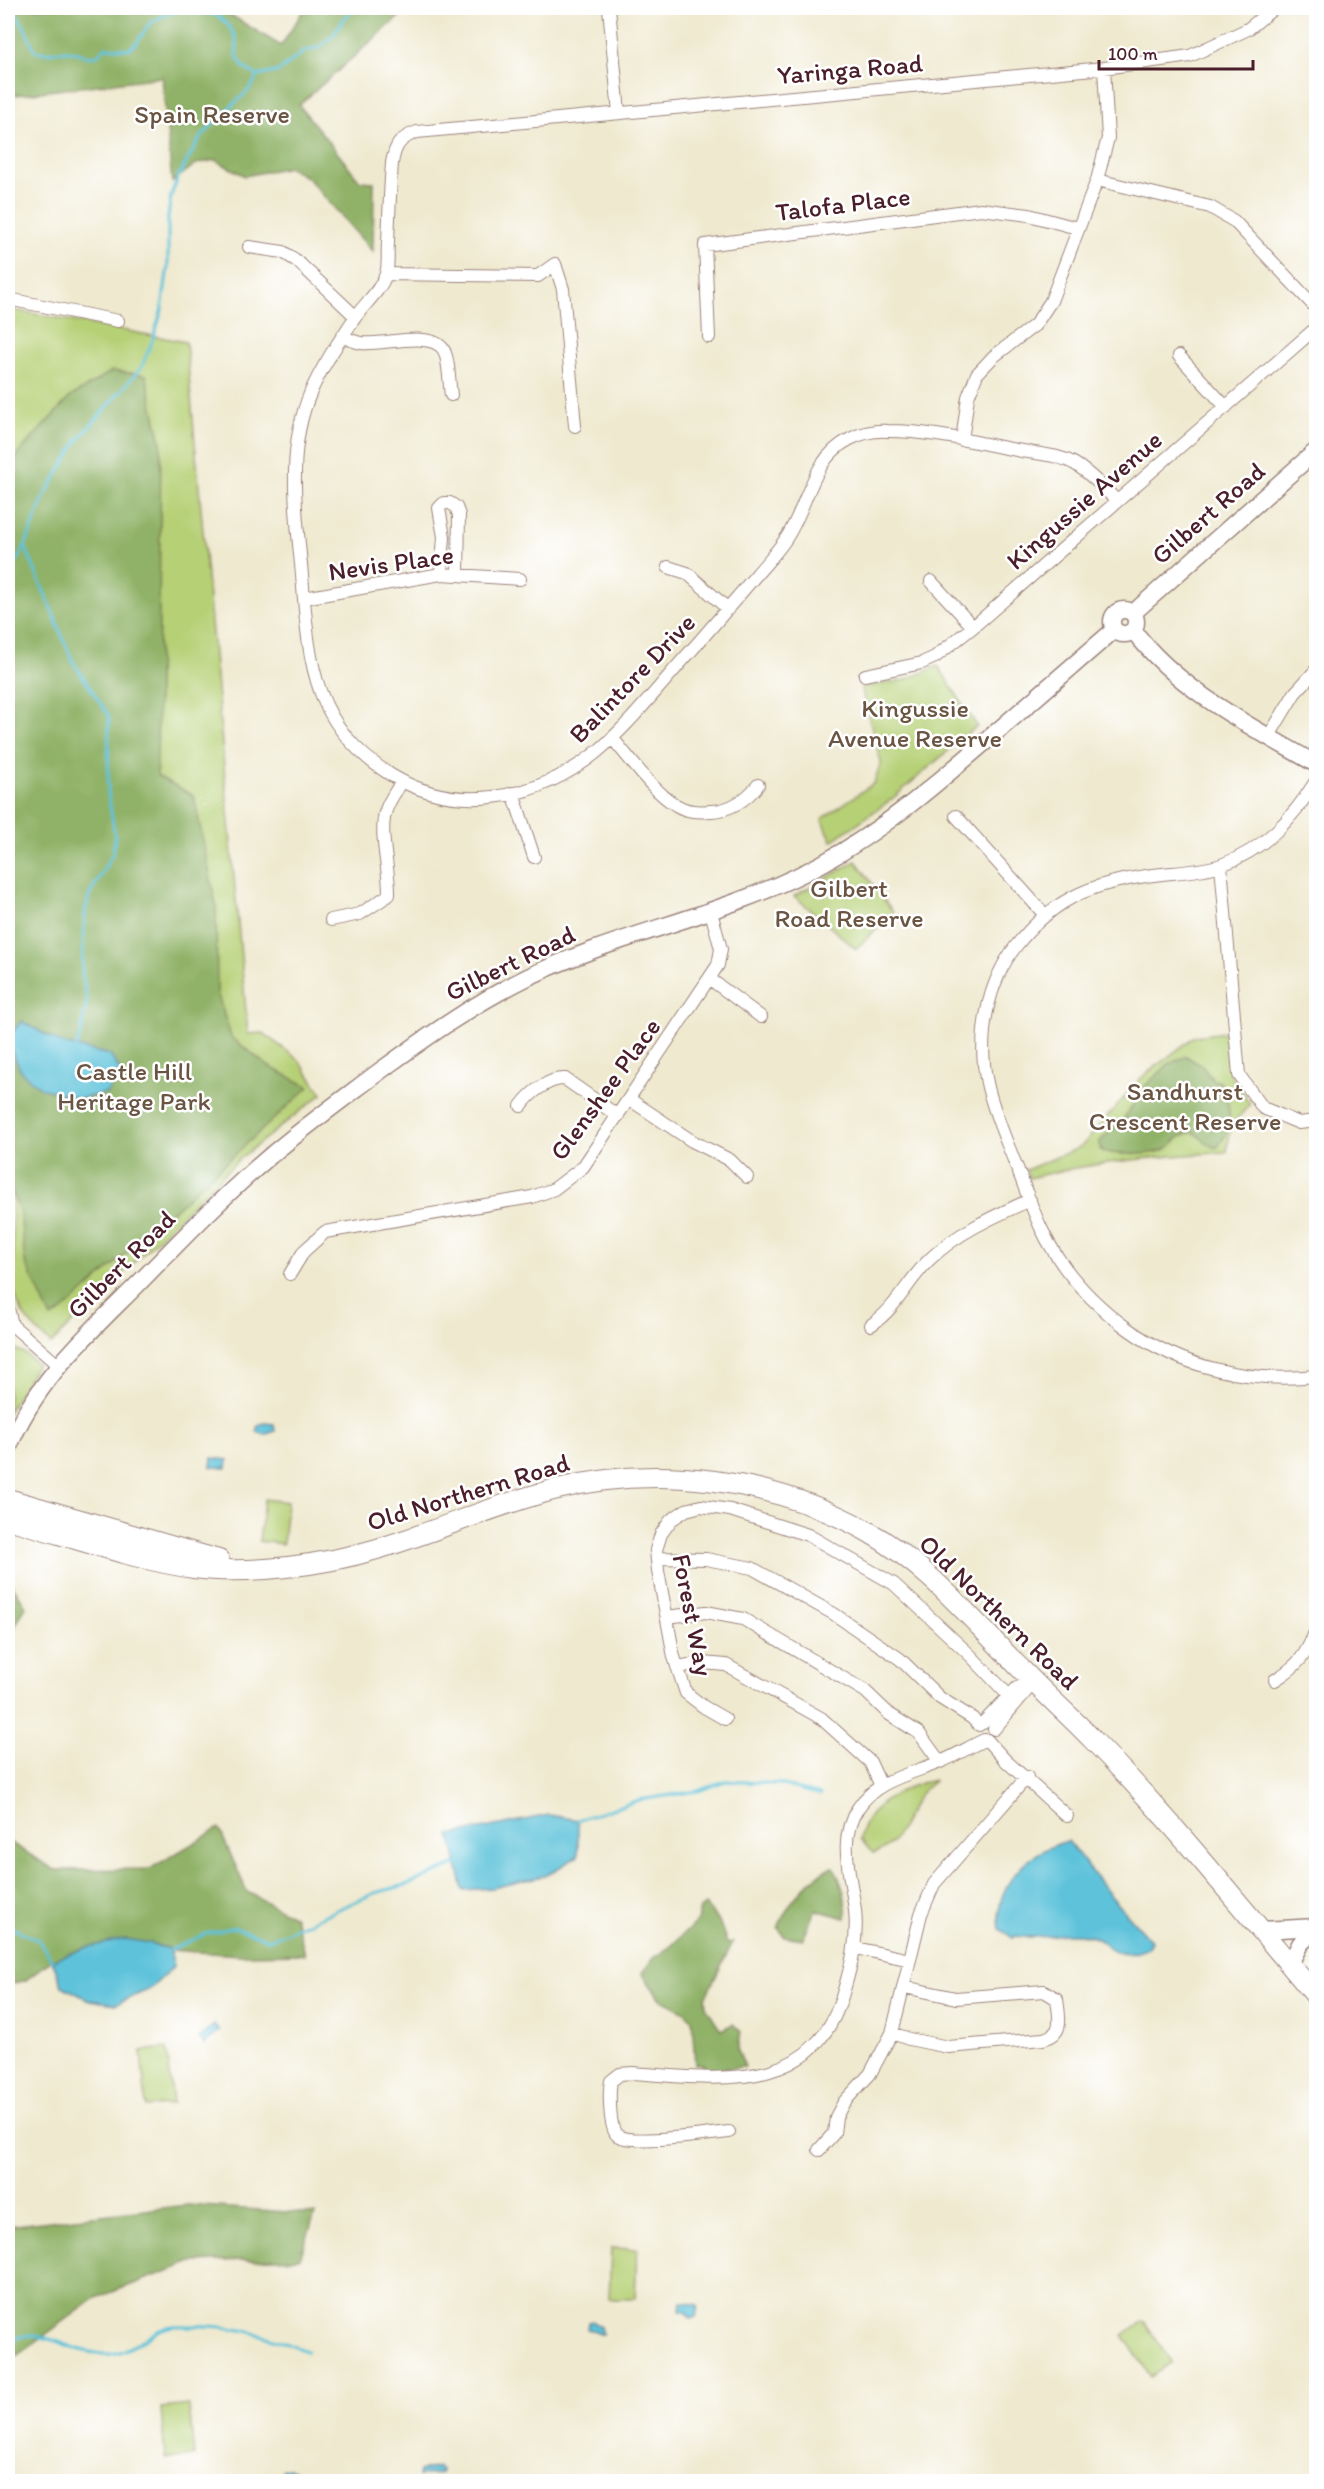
<svg xmlns="http://www.w3.org/2000/svg" width="1324" height="2489" font-family="Itim,sans-serif">
	<rect width="100%" height="100%" fill="#fff"/>
	<filter id="ink" filterUnits="userSpaceOnUse"><feTurbulence type="fractalNoise" baseFrequency=".0167" numOctaves="2"/><feDisplacementMap in="SourceGraphic" scale="12" xChannelSelector="R" yChannelSelector="G"/><feConvolveMatrix kernelMatrix="1 2 1 2 8 2 1 2 1" color-interpolation-filters="sRGB"/></filter>
	<filter id="wash" filterUnits="userSpaceOnUse"><feTurbulence type="fractalNoise" baseFrequency=".008" numOctaves="4" result="noise"/><feDisplacementMap in="SourceGraphic" scale="24" xChannelSelector="R" yChannelSelector="G"/><feGaussianBlur stdDeviation="1.35" result="paint"/><feColorMatrix in="noise" values="0 0 0 0 0 0 0 0 0 0 0 0 0 0 0 0 0 1.4 0 .05"/><feComposite in="paint" operator="in"/></filter>
	<g filter="url(#wash)">
		<rect width="100%" height="100%" fill="#efe9cf"/>
		<path fill="#b6d076" stroke="#807850" stroke-width="1.5" d="M 8,309 L 186,342 L 248,1034 L 263,1033 L 299,1060 L 322,1094 L 238,1160 L 51,1344 C 30,1325 19,1315 13,1287 L 12,1180 L 8,1174 Z
			M 938,666 L 977,726 L 892,799 L 832,841 L 822,819 L 874,783 L 881,762 L 861,687 L 905,680 Z
			M 856,861 L 893,912 L 856,949 L 794,896 Z
			M 1225,1032 L 1231,1076 L 1250,1104 L 1231,1126 L 1227,1152 C 1158,1157 1096,1161 1029,1178 L 1026,1170 L 1081,1147 L 1141,1078 L 1195,1036 Z
			M 8,1346 L 24,1353 L 37,1364 L 8,1412 Z
			M 264,1499 L 287,1502 L 283,1544 L 259,1541 Z
			M 935,1780 C 927,1786 921,1792 916,1800 C 903,1820 899,1847 873,1853 L 860,1839 C 866,1805 904,1785 935,1780 Z
			M 167,2048 L 173,2104 L 146,2107 L 141,2051 Z
			M 611,2248 L 637,2249 L 635,2299 L 609,2299 Z
			M 1144,2321 L 1172,2363 L 1151,2377 L 1123,2335 Z
			M 189,2405 L 194,2456 L 165,2459 L 161,2408 Z"/>
		<path fill="#90b267" stroke="#6d6849" stroke-width="1.5" d="M 8,8 L 223,8 L 224,11 L 281,46 L 305,8 L 407,8 L 407,10 L 299,105 L 360,181 L 374,182 L 373,252 L 308,178 L 289,167 L 245,176 L 215,160 L 196,164 L 172,182 L 162,77 L 8,96 Z
			M 112,371 L 146,375 L 161,443 L 157,776 L 194,796 L 216,905 L 217,992 L 231,1037 L 268,1066 L 309,1087 L 64,1310 L 51,1318 L 25,1262 L 20,1213 L 8,1181 L 8,474 L 20,451 L 70,397 Z
			M 1186,1056 L 1202,1066 L 1213,1080 L 1220,1082 C 1231,1104 1235,1129 1216,1148 C 1207,1145 1201,1137 1193,1132 C 1172,1136 1175,1147 1161,1151 C 1146,1155 1113,1156 1100,1150 L 1100,1141 L 1123,1120 L 1145,1086 L 1169,1064 Z
			M 9,1580 L 26,1606 L 8,1640 L 8,1581 Z
			M 219,1828 L 247,1892 L 295,1917 L 305,1954 L 240,1955 L 170,1950 L 150,1943 L 88,1947 L 52,1960 L 26,1980 L 8,1985 L 8,1841 L 55,1870 L 150,1869 Z
			M 832,1866 C 842,1876 847,1904 846,1918 L 815,1910 L 803,1939 L 784,1936 L 778,1928 C 789,1901 807,1880 832,1866 Z
			M 705,1905 L 719,1921 L 727,1943 L 733,1942 L 705,1998 L 706,2007 L 721,2030 L 733,2024 L 741,2032 L 738,2050 L 745,2067 L 701,2070 L 703,2064 L 695,2064 L 692,2019 L 685,2012 L 660,1999 L 642,1973 L 653,1958 L 671,1946 L 697,1921 L 700,1909 Z
			M 188,2205 L 315,2214 L 300,2258 L 192,2262 L 96,2298 L 12,2359 L 8,2359 L 8,2226 Z"/>
		<path fill="#5dc2da" stroke="#547082" stroke-width="1.5" d="M 21,1021 L 63,1044 L 110,1055 L 120,1070 L 107,1093 L 79,1099 L 41,1088 L 22,1073 L 8,1044 L 8,1038 Z
			M 264,1423 L 274,1424 L 275,1431 L 265,1435 L 257,1432 L 257,1427 Z
			M 212,1458 L 228,1460 L 227,1468 L 211,1467 Z
			M 549,1815 L 578,1820 L 578,1856 L 547,1875 L 493,1888 L 463,1890 L 450,1835 Z
			M 1068,1841 L 1110,1895 L 1151,1941 L 1148,1948 C 1109,1966 1111,1936 1080,1934 C 1058,1932 1038,1940 1016,1936 L 1013,1938 L 1000,1929 C 993,1885 1027,1852 1068,1841 Z
			M 125,1939 L 150,1943 L 170,1950 L 174,1966 L 150,1989 L 116,2004 L 89,2000 L 62,1986 L 52,1960 L 88,1947 Z
			M 214,2025 L 220,2031 L 204,2044 L 199,2038 Z
			M 681,2302 L 698,2305 L 696,2316 L 690,2318 L 686,2312 L 680,2311 Z
			M 591,2321 L 601,2327 L 603,2335 L 587,2329 L 588,2322 Z
			M 437,2467 L 441,2471 L 438,2473 L 418,2476 L 419,2471 Z
			M 288,2468 L 299,2473 L 300,2479 L 298,2481 L 290,2481 L 282,2477 L 281,2470 Z"/>
		<g fill="none" stroke-linecap="round" stroke-linejoin="round">
			<path stroke="#5dc2da" stroke-width="3" d="M 8,13 L 15,13 C 25,22 28,39 35,51 C 52,55 53,51 68,51 C 86,51 88,67 106,47 L 129,49 L 137,42 L 150,23 L 165,15 L 178,10 L 217,15 L 229,26 L 236,38 L 237,57 L 244,68 L 258,76 L 279,71 L 305,51 L 320,47 L 334,34 L 343,20 L 355,8
				M 25,546 L 73,662 L 109,716 L 108,793 L 115,836 L 113,853 L 89,896 L 85,912 L 82,974 L 87,1001 L 81,1034 L 76,1047
				M 8,578 L 25,546 L 44,497 L 78,440 L 141,368 L 152,342 L 162,309 L 168,266 L 168,217 L 171,196 L 178,177 L 199,140 L 218,118 L 248,91 L 258,76
				M 578,1820 L 639,1800 L 698,1791 L 725,1781 L 780,1784 L 820,1795
				M 8,1926 L 38,1940 L 52,1960
				M 170,1950 L 206,1934 L 235,1927 L 269,1940 L 375,1893 L 406,1885 L 457,1864
				M 8,2341 C 41,2323 75,2357 110,2354 C 130,2353 149,2332 168,2327 C 175,2325 184,2326 191,2326 C 236,2324 267,2336 307,2351"/>
		</g>
	</g>
	<g filter="url(#ink)">
		<g fill="none" stroke-linecap="round" stroke-linejoin="round">
			<defs>
				<path id="street" d="M 609,8 L 619,113
					M 1097,180 L 1210,207 L 1234,221 L 1316,308
					M 249,247 L 283,252 L 297,261 L 355,316
					M 386,274 L 538,276 L 555,264 L 563,289 L 575,426
					M 8,299 L 118,321
					M 343,337 C 349,339 355,342 361,343 C 380,346 431,330 443,349 C 449,357 449,383 451,395
					M 709,337 L 705,245 L 981,209 L 1029,215 L 1077,228
					M 1179,356 L 1226,407
					M 962,440 L 968,397 L 977,374 L 993,357 L 1035,325 L 1051,301 L 1097,180 L 1108,138 L 1104,68
					M 1117,501 C 1104,488 1091,474 1075,464 C 1060,455 1039,454 1022,451 C 978,443 932,431 888,431 C 875,430 862,433 850,439 C 811,459 809,503 787,537 C 779,550 767,562 757,574 C 735,600 713,626 690,652 C 660,685 632,722 598,751 C 539,799 458,816 391,775 C 311,725 309,660 302,575 C 299,541 294,506 295,472 C 296,405 318,373 354,319 C 363,305 380,292 386,274 C 389,265 387,252 388,243 C 389,216 390,190 392,163 C 395,145 400,138 417,132 L 1104,68 L 1190,56 L 1248,29 L 1274,8
					M 668,567 L 687,573 L 728,609
					M 441,574 L 444,537 L 439,508 L 444,503 L 450,503 L 456,507 L 459,515 L 458,574
					M 931,581 L 973,627
					M 304,598 L 441,574 L 520,579
					M 865,675 L 922,663 L 935,657 L 973,627 L 1316,328
					M 1269,736 L 1295,693 L 1316,670
					M 612,738 C 630,758 653,792 676,805 C 687,812 699,812 712,811 C 732,810 746,800 758,785
					M 1316,781 C 1293,818 1264,850 1221,865 C 1203,871 1182,872 1162,874 C 1099,881 1057,894 1016,946 C 987,983 977,1038 987,1083 C 993,1111 1005,1137 1015,1163 C 1024,1184 1031,1207 1041,1228 C 1060,1268 1092,1303 1128,1329 C 1182,1368 1250,1383 1316,1376
					M 513,793 L 534,857
					M 956,816 L 1045,915
					M 1221,865 L 1239,1075 L 1263,1108 L 1299,1123 L 1316,1121
					M 331,920 L 360,914 L 389,895 C 390,870 378,832 386,810 C 389,800 397,790 402,781
					M 710,979 L 761,1017
					M 629,1099 L 692,1141 L 730,1160 L 747,1177
					M 521,1106 C 530,1093 549,1078 565,1079 L 618,1116
					M 290,1274 L 304,1251 L 325,1232 L 532,1197 L 554,1189 L 583,1167 L 718,965 L 721,949 L 711,912
					M 8,1308 L 12,1325 L 58,1365
					M 871,1325 C 896,1309 908,1280 930,1259 C 958,1232 995,1216 1030,1200
					M 657,1558 L 706,1559 L 752,1568 L 834,1614 L 900,1659 L 940,1698 L 972,1718 L 979,1725
					M 667,1617 L 706,1612 L 743,1619 L 865,1691 L 889,1714 L 919,1733 L 940,1762
					M 677,1667 L 702,1663 L 726,1665 L 821,1718 L 870,1762 L 881,1786
					M 1275,1680 C 1299,1665 1306,1655 1316,1630
					M 725,1719 L 704,1707 L 686,1693 L 674,1657 L 658,1571 L 656,1550 L 661,1534 L 671,1520 L 686,1510 L 701,1506 L 730,1510 L 808,1535 L 894,1584 L 970,1655 L 1009,1696
					M 983,1723 L 1017,1688 L 1034,1682
					M 994,1729 L 1034,1682
					M 987,1740 L 1005,1760 L 1067,1816
					M 856,1948 L 910,1960
					M 892,2033 L 909,2039 L 948,2047 L 1043,2039 C 1065,2034 1059,2017 1057,1999 L 1044,1991 L 956,1998 L 904,1987
					M 729,2132 C 709,2134 630,2146 617,2135 C 609,2128 609,2091 611,2081 L 620,2074 L 632,2073 C 718,2079 816,2096 844,1990 C 852,1963 858,1938 855,1910 C 851,1876 837,1839 858,1808 C 876,1780 911,1774 940,1762 C 955,1756 969,1747 984,1740
					M 819,2150 L 834,2133 L 836,2117 L 844,2102 L 870,2074 L 892,2033 L 921,1914 L 934,1884 L 1027,1777"/>
				<path id="secondary" d="M1112 622a12 12 0 1 1 24 0a12 12 0 1 1-24 0Z
					M 1133,613 L 1316,451
					M 1133,630 C 1179,691 1252,727 1316,764
					M 8,1449 C 35,1381 87,1335 137,1285 C 180,1241 222,1197 269,1157 C 304,1127 343,1099 380,1071 C 428,1036 475,1003 528,977 C 624,931 729,915 823,863 C 883,830 935,785 986,741 C 1029,704 1071,667 1114,630
					M 1261,1930 L 1316,1927
					M 1290,1964 L 1300,1944 L 1316,1929"/>
				<path id="primary" d="M 8,1499 L 219,1560
					M 8,1519 C 66,1535 134,1560 194,1568 C 249,1575 324,1565 377,1549 C 436,1532 493,1505 553,1490 C 657,1463 773,1479 867,1531 C 928,1565 973,1621 1022,1670 C 1045,1694 1070,1716 1093,1740 C 1172,1821 1244,1910 1316,1996"/>
			</defs>
			<use href="#street" stroke="#9c847d" stroke-width="14"/>
			<use href="#secondary" stroke="#9c847d" stroke-width="19"/>
			<use href="#primary" stroke="#9c847d" stroke-width="22"/>
			<use href="#street" stroke="#fff" stroke-width="12"/>
			<use href="#secondary" stroke="#fff" stroke-width="16"/>
			<use href="#primary" stroke="#fff" stroke-width="20"/>
		</g>
	</g>
	<g text-anchor="middle" dominant-baseline="central" stroke-width="5" stroke-linejoin="round" paint-order="stroke">
		<g font-size="26" fill="#4a1f2b" stroke="#fff">
			<text transform="translate(850 69) rotate(-5)">Yaringa Road</text>
			<text transform="translate(843 204) rotate(-7)">Talofa Place</text>
			<text transform="translate(1084 500) rotate(-41)">Kingussie Avenue</text>
			<text transform="translate(1208 513) rotate(-41)">Gilbert Road</text>
			<text transform="translate(391 563) rotate(-8)">Nevis Place</text>
			<text transform="translate(632 678) rotate(-46)">Balintore Drive</text>
			<text transform="translate(510 963) rotate(-26)">Gilbert Road</text>
			<text transform="translate(605 1089) rotate(-54)">Glenshee Place</text>
			<text transform="translate(121 1264) rotate(-45)">Gilbert Road</text>
			<text transform="translate(468 1492) rotate(-17)">Old Northern Road</text>
			<text transform="translate(999 1612) rotate(44)">Old Northern Road</text>
			<text transform="translate(693 1615) rotate(79)">Forest Way</text>
		</g>
		<g font-size="26" fill="#6a5442" stroke="#fff">
			<text x="212" y="114">Spain Reserve</text>
			<text x="915" y="708">Kingussie<tspan x="915" dy="30">Avenue Reserve</tspan></text>
			<text x="849" y="888">Gilbert<tspan x="849" dy="30">Road Reserve</tspan></text>
			<text x="134" y="1071">Castle Hill<tspan x="134" dy="30">Heritage Park</tspan></text>
			<text x="1185" y="1091">Sandhurst<tspan x="1185" dy="30">Crescent Reserve</tspan></text>
		</g>
	</g>
	<rect width="1324" height="2489" fill="none" stroke="#fff" stroke-width="30"/>
	<path d="M1099 60v9h154v-9" fill="none" stroke="#4a1f2b" stroke-width="3"/>
	<text x="1108" y="60" font-size="18" fill="#4a1f2b" stroke="#ffffff" stroke-width="4.5" paint-order="stroke">100 m</text>
</svg>
